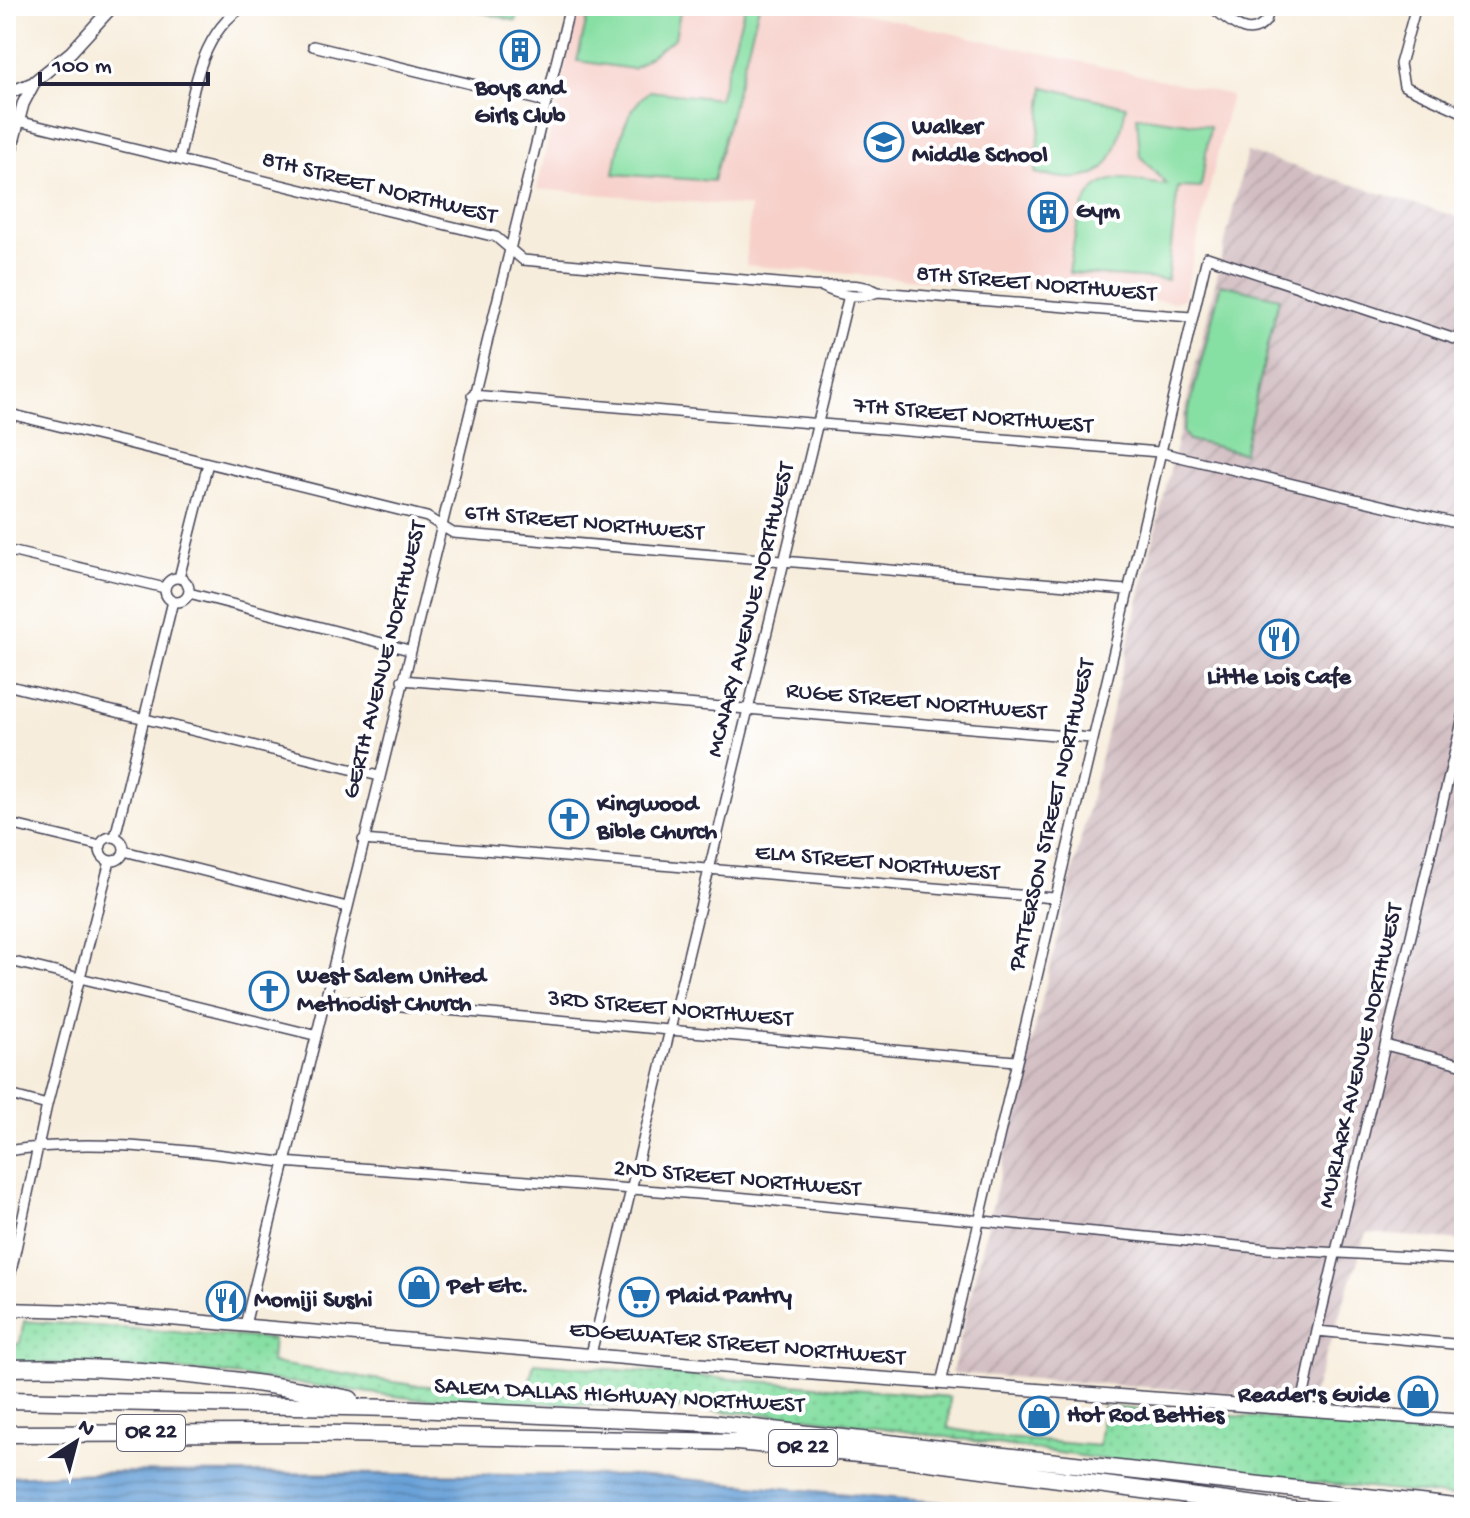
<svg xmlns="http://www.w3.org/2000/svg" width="1470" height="1518" font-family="'Gochi Hand',sans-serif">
	<defs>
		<pattern id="industrial-furrows" width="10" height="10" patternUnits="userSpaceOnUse" patternTransform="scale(2)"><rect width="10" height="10" fill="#d2bec2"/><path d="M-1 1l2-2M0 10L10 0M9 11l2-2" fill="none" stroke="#b4a3a8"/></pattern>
		<pattern id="park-dots" width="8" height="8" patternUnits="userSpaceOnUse" patternTransform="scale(2)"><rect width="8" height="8" fill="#86dfa3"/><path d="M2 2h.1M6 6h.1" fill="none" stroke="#73bf8d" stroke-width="1.8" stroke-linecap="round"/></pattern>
		<pattern id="garden-furrows" width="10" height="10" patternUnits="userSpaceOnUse" patternTransform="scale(2)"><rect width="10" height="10" fill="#86dfa3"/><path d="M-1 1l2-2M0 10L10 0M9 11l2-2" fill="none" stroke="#73bf8d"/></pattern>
		<pattern id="water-rules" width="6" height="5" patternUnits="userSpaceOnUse" patternTransform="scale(2)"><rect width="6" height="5" fill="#6aa2d8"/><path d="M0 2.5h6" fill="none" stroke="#5784b0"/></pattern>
	</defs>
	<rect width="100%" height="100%" fill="#fff"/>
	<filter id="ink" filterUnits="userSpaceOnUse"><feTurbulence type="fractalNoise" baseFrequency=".0125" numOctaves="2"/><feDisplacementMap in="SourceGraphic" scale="16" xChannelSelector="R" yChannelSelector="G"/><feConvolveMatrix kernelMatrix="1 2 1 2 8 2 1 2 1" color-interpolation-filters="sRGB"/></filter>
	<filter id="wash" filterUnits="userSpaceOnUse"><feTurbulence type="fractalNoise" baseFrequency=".006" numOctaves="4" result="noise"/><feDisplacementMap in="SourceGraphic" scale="32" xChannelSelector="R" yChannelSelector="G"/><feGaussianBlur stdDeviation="1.8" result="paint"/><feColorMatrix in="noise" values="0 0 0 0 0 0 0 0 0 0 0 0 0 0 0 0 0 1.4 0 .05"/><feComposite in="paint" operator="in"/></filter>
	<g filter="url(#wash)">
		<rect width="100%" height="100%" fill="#f7eddc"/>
		<path fill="#f7d0ca" d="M 579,6 L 828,6 L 1231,95 L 1184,299 L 1174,302 L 746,265 L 750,207 L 537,189 Z"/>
		<path fill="url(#industrial-furrows)" d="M 1247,152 L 1464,219 L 1464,1241 L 1367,1233 L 1311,1399 L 952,1373 Z"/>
		<path fill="#86dfa3" stroke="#54806f" stroke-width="2" d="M 590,6 L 681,6 L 675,38 L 633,69 L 577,61 Z
			M 745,6 L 759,6 L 713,181 L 614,174 C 620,140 622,114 649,91 L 719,99 Z
			M 1044,87 L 1126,106 C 1114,169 1105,189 1035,173 Z
			M 1137,116 L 1210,126 L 1201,188 L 1178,187 L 1167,280 L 1069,273 C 1075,242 1075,184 1117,179 C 1132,178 1151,184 1167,185 L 1140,156 Z
			M 1221,284 L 1279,298 L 1243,453 L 1189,440 L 1183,432 Z"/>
		<path fill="url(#park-dots)" stroke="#54806f" stroke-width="2" d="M 24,1321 L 273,1339 L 271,1363 L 413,1385 L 516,1392 L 529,1385 L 534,1363 L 950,1397 L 948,1428 L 995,1437 L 1099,1446 L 1103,1407 L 1464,1432 L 1464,1498 L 1129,1463 L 805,1417 L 659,1407 L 417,1399 L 208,1372 L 6,1361 L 6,1348 L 20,1343 Z"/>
		<path fill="url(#garden-furrows)" stroke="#54806f" stroke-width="2" d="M 479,6 L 520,6 L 516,21 L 477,11 Z"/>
		<path fill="url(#water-rules)" stroke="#46628a" stroke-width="2" d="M 116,1472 L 650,1476 L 1047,1512 L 6,1512 L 6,1477 Z"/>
	</g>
	<g filter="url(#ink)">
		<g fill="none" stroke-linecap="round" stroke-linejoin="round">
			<defs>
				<path id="minor" d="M 1210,6 C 1227,18 1248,43 1266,21 L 1270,6
					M 1416,6 L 1400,64 L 1404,86 L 1464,113
					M 313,46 L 546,102
					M 18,121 L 496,237 L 523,260 L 812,286 C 834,288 856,280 878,292 L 1191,317
					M 179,160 C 191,110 195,34 245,6
					M 823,287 C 840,296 860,299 878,292
					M 472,395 L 1159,452 L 1464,525
					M 6,413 L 427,517 L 453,533 L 1126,590
					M 6,550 L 165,588
					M165 590a12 12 0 1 1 24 0a12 12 0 1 1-24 0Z
					M 179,578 L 208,463
					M 189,593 L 409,650
					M 402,680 L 1091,738
					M 6,685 L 379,776
					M 6,823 L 101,846
					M 115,837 L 173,601
					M100 849a12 12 0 1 1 24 0a12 12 0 1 1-24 0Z
					M 363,840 L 1054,898
					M 124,851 L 347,907
					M 6,960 L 314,1035
					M 323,999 L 1015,1061
					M 1385,1045 L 1464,1065
					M 6,1094 L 47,1105
					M 6,1151 C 97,1136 192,1152 283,1162 L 736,1197 L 1269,1249 L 1464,1260
					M 6,1295 L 47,1105 L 110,861
					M 245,1325 L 570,6
					M 1317,1331 L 1464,1345
					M 591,1354 L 849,295
					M 941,1383 L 1207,257 L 1464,342
					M 1301,1409 L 1317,1331 L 1464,713"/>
				<path id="tertiary" d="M 6,94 L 35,82
					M 6,118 L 18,121
					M 6,169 L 23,104 L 35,81 L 71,52 L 113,6"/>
				<path id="secondary" d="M 6,1309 L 77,1311 L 765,1370 L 1464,1421"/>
				<path id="trunk" d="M 6,1368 C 120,1365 238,1377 350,1399
					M 6,1400 L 395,1408 L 711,1423 L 1464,1508
					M 6,1434 L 293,1433 L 737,1442 L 899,1458 L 1310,1512"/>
			</defs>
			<use href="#minor" stroke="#424053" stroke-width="12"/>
			<use href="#tertiary" stroke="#424053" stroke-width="14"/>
			<use href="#secondary" stroke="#424053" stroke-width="15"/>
			<use href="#trunk" stroke="#424053" stroke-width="19"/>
			<use href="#minor" stroke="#fff" stroke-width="9"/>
			<use href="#tertiary" stroke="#fff" stroke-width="11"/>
			<use href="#secondary" stroke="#fff" stroke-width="12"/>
			<use href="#trunk" stroke="#fff" stroke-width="16"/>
		</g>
	</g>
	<defs>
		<symbol id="building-ring" viewBox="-11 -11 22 22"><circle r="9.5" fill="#fff" stroke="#1f6fb2" stroke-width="1.5"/><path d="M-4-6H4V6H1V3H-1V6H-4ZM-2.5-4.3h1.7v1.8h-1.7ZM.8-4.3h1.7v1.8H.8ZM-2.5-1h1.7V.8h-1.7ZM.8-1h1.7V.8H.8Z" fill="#1f6fb2"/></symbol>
		<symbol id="school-ring" viewBox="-11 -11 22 22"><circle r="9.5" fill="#fff" stroke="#1f6fb2" stroke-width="1.5"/><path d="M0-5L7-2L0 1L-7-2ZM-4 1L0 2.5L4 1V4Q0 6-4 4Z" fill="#1f6fb2"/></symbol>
		<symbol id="restaurant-ring" viewBox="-11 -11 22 22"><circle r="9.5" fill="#fff" stroke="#1f6fb2" stroke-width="1.5"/><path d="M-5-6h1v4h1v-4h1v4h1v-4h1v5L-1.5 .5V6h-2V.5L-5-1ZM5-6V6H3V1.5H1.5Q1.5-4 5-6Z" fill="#1f6fb2"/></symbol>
		<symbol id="church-ring" viewBox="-11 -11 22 22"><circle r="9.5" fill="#fff" stroke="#1f6fb2" stroke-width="1.5"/><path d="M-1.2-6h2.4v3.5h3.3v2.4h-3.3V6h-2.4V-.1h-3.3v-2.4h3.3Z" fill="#1f6fb2"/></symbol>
		<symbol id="shop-ring" viewBox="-11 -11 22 22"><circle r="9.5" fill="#fff" stroke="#1f6fb2" stroke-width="1.5"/><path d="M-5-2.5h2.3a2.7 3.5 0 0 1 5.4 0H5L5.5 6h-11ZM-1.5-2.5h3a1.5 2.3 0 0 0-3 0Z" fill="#1f6fb2"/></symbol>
		<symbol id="supermarket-ring" viewBox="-11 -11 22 22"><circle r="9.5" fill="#fff" stroke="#1f6fb2" stroke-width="1.5"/><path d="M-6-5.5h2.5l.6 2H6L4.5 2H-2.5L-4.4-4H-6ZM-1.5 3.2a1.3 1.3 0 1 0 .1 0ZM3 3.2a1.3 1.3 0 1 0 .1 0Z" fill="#1f6fb2"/></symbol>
	</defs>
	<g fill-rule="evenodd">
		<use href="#building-ring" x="498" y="28" width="44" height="44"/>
		<use href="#school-ring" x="862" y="120" width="44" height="44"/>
		<use href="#building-ring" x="1026" y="190" width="44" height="44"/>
		<use href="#restaurant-ring" x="1257" y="617" width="44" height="44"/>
		<use href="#church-ring" x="547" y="797" width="44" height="44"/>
		<use href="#church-ring" x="247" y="969" width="44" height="44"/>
		<use href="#shop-ring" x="397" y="1265" width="44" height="44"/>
		<use href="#supermarket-ring" x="617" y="1275" width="44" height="44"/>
		<use href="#restaurant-ring" x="204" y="1279" width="44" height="44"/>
		<use href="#shop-ring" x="1396" y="1374" width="44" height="44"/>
		<use href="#shop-ring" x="1017" y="1394" width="44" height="44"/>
	</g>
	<g text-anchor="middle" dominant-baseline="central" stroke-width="8" stroke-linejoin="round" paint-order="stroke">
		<g fill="#fff" stroke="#646476" stroke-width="2">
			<rect x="117" y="1415" width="68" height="36" rx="6"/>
			<rect x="769" y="1430" width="68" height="36" rx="6"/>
		</g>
		<g font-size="22" font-weight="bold" fill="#22223b">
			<text x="151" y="1433">OR 22</text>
			<text x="803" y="1448">OR 22</text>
		</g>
		<g font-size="24" font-weight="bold" fill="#22223b" stroke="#fff" text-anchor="start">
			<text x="520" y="89" text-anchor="middle">Boys and<tspan x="520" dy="28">Girls Club</tspan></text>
			<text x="912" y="128">Walker<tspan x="912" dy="28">Middle School</tspan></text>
			<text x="1076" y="212">Gym</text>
			<text x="1279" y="678" text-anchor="middle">Little Lois Cafe</text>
			<text x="597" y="805">Kingwood<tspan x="597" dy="28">Bible Church</tspan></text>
			<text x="297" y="977">West Salem United<tspan x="297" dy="28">Methodist Church</tspan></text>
			<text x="447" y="1287">Pet Etc.</text>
			<text x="667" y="1297">Plaid Pantry</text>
			<text x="254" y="1301">Momiji Sushi</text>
			<text x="1390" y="1396" text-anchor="end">Reader's Guide</text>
			<text x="1067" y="1416">Hot Rod Betties</text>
		</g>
		<g font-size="24" fill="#22223b" stroke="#fff">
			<text transform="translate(379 189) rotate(14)">8TH STREET NORTHWEST</text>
			<text transform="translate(1036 285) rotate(5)">8TH STREET NORTHWEST</text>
			<text transform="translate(973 417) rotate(5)">7TH STREET NORTHWEST</text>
			<text transform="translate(584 524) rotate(5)">6TH STREET NORTHWEST</text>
			<text transform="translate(752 610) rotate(-76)">MCNARY AVENUE NORTHWEST</text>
			<text transform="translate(386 660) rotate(-76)">GERTH AVENUE NORTHWEST</text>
			<text transform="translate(916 703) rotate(5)">RUGE STREET NORTHWEST</text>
			<text transform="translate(1053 815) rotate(-77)">PATTERSON STREET NORTHWEST</text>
			<text transform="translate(877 864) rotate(5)">ELM STREET NORTHWEST</text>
			<text transform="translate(670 1010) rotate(5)">3RD STREET NORTHWEST</text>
			<text transform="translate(1362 1056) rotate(-77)">MURLARK AVENUE NORTHWEST</text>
			<text transform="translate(737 1180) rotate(5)">2ND STREET NORTHWEST</text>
			<text transform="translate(737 1345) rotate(5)">EDGEWATER STREET NORTHWEST</text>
			<text transform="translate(619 1397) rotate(3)">SALEM DALLAS HIGHWAY NORTHWEST</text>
		</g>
	</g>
	<rect width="1470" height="1518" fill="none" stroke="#fff" stroke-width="32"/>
	<g transform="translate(76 1442) rotate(36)" stroke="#ffffff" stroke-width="6" paint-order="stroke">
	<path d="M0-6L14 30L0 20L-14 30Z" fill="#22223b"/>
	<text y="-12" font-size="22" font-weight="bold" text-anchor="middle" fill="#22223b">N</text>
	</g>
	<path d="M40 72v12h168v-12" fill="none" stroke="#22223b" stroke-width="4"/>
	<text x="52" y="72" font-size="24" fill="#22223b" stroke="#ffffff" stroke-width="6" paint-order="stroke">100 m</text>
</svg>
